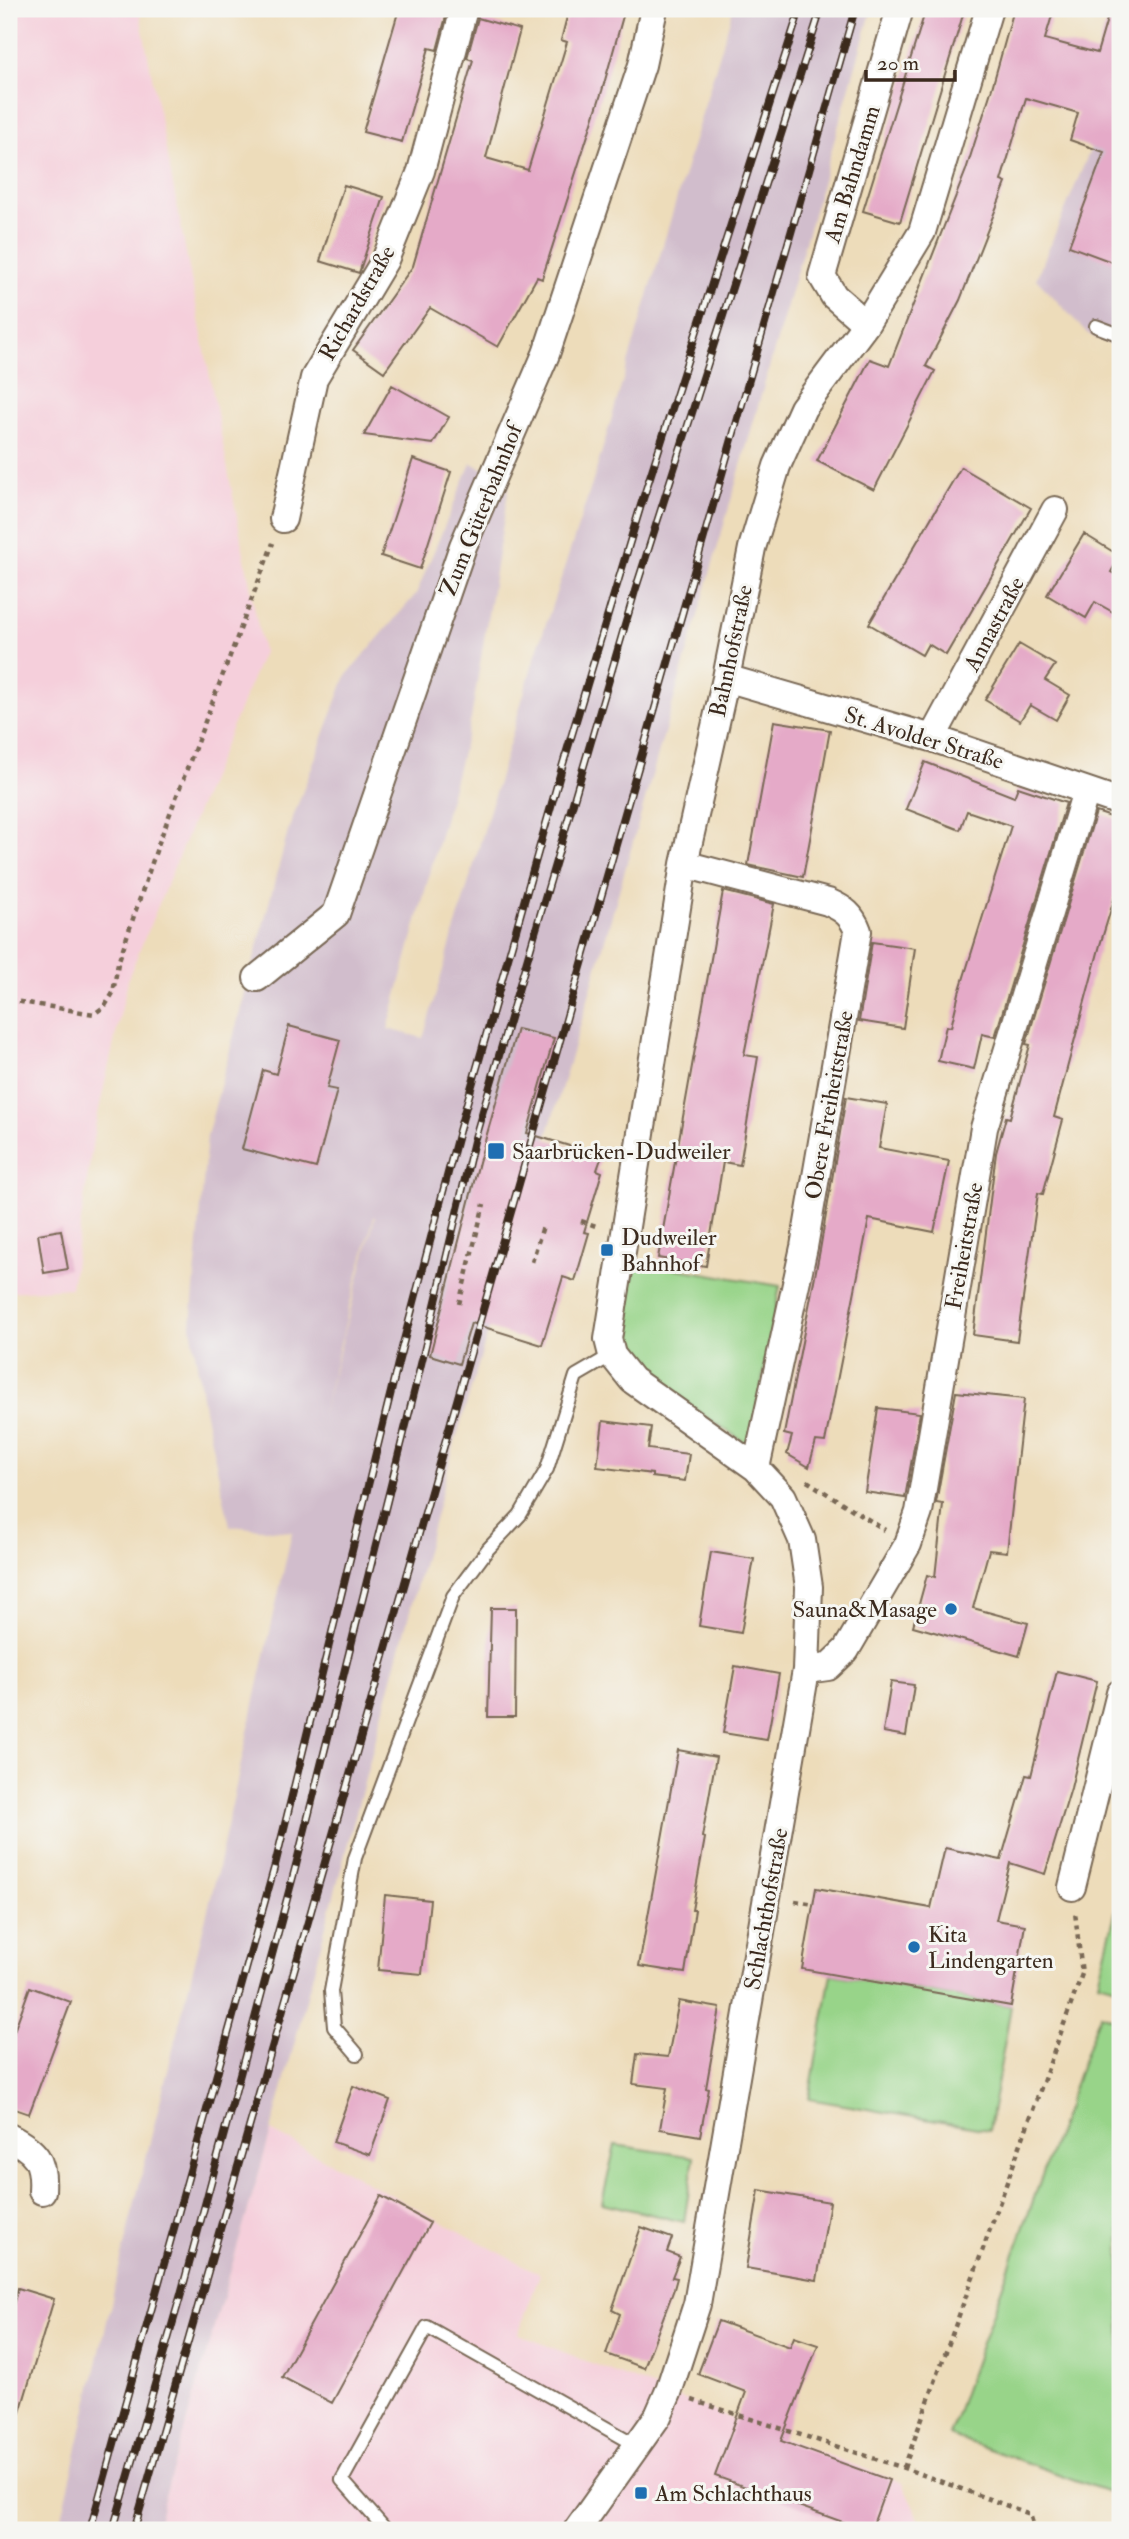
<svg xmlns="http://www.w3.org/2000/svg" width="1129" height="2539" font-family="'IM FELL Double Pica',serif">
	<rect width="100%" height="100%" fill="#f6f6f2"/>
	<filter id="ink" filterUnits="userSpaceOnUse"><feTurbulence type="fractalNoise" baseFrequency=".0143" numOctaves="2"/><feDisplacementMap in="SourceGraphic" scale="14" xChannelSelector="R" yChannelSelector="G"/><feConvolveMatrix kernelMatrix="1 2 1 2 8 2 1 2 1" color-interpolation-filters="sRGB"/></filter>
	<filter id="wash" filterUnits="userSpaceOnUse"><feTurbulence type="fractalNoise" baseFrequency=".00686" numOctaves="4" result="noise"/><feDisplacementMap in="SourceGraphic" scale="28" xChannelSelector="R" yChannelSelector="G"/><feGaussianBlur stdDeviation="1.57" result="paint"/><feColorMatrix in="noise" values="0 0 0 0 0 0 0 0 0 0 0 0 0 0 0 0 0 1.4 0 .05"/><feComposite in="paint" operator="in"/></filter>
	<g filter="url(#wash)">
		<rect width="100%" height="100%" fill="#eddcba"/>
		<path fill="#f5cfdb" d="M 9,9 L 139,9 L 263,652 L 129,976 L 95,1127 L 71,1288 L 9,1292 Z
			M 271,2131 L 540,2274 L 518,2334 L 732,2419 L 902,2483 L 924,2530 L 155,2530 Z"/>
		<path fill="#d1bdcc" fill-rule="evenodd" d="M 733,9 L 872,9 L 581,1023 L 455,1442 L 271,2131 L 155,2530 L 59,2530 L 127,2234 L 216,1877 L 292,1532 L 230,1526 L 204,1409 L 191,1325 L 207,1136 L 289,828 L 346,676 L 416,594 L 471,463 L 510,480 L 471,719 L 388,1029 L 423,1038 L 533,663 L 593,481 ZM 374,1217 L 375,1217 L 321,1420 L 351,1300 Z
			M 1110,9 L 1120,9 L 1120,349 L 1088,334 L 1036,279 L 1091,148 L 1070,140 Z"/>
		<path fill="#98d489" stroke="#6a7f54" stroke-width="2" d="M 637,1262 L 780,1286 L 750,1446 C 720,1425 632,1374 623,1341 C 618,1321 632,1282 637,1262 Z
			M 1120,1894 L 1120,1988 L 1098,1982 Z
			M 831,1974 L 1011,2006 L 989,2130 L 809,2099 Z
			M 1100,2014 L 1120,2021 L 1120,2496 L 949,2435 Z
			M 615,2145 L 694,2157 L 684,2222 L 602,2203 Z"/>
		<g id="blocks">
			<path fill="#e5aac8" d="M 399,9 L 448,9 L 437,50 L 429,48 L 402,142 L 363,132 Z
				M 569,9 L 625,9 L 602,91 L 542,279 L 537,277 L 498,347 L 430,308 L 384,372 L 353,350 L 413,266 L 473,60 L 467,58 L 478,18 L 520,30 L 486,158 L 528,170 L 567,42 L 561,40 Z
				M 926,9 L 944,9 L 963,15 L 900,222 L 863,211 Z
				M 1014,9 L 1054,9 L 1045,39 L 1097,53 L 1110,9 L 1120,9 L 1120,265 L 1069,246 L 1104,152 L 1070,140 L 1078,113 L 1026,98 L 1001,181 L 1006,183 L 960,300 L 926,366 L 935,371 L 874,490 L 817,461 L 870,359 L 889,366 L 966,170 L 992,88 Z
				M 344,185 L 384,197 L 359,273 L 320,261 Z
				M 392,385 L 449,417 L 433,444 L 364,435 Z
				M 413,459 L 451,472 L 420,569 L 381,556 Z
				M 961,467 L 1031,508 L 946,655 L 928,644 L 922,655 L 869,624 Z
				M 1084,534 L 1120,556 L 1111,572 L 1120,577 L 1120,616 L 1095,602 L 1086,618 L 1047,595 Z
				M 1019,644 L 1055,665 L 1045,680 L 1070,695 L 1056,720 L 1030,705 L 1020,721 L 985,700 Z
				M 774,721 L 830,730 L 803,877 L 748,865 Z
				M 925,762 L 1014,797 L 1018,787 L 1066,803 L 995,1037 L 982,1034 L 974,1069 L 938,1061 L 946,1026 L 951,1027 L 959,993 L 1011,826 L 967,811 L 960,830 L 906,809 Z
				M 1096,812 L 1120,820 L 1120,894 L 1116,893 L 1100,945 L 1054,1117 L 1063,1120 L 1043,1194 L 1038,1193 L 1017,1341 L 973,1335 L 996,1153 L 1006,1117 L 1010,1118 L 1030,1045 L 1026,1044 Z
				M 723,891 L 774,904 L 744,1055 L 758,1057 L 740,1165 L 723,1162 L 706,1266 L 658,1258 Z
				M 872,942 L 915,948 L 903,1028 L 859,1021 Z
				M 289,1026 L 340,1040 L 327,1088 L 337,1090 L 316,1168 L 242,1149 L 263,1070 L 276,1074 Z
				M 517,1029 L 554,1038 L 527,1133 L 602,1156 L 597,1170 L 602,1172 L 584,1232 L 589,1233 L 575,1281 L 563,1277 L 542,1345 L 471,1323 L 459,1364 L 430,1355 L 479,1162 Z
				M 846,1097 L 887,1104 L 879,1148 L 949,1161 L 934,1232 L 869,1219 L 825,1442 L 816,1441 L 809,1467 L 787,1454 L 792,1436 L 784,1434 L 820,1250 Z
				M 61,1230 L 68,1269 L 44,1273 L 38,1234 Z
				M 956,1392 L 1024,1399 L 1007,1552 L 989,1550 L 973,1608 L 1028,1623 L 1019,1656 L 913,1626 L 927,1575 L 935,1577 L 943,1504 L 936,1503 Z
				M 878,1408 L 920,1413 L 905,1498 L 865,1492 Z
				M 603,1421 L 651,1427 L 648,1449 L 689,1454 L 685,1481 L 652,1477 L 652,1474 L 597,1467 Z
				M 711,1552 L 754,1559 L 741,1633 L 699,1626 Z
				M 491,1608 L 516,1608 L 515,1717 L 488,1717 Z
				M 735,1666 L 779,1674 L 767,1740 L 723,1733 Z
				M 1057,1671 L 1097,1681 L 1071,1788 L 1045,1874 L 1010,1863 L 996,1920 L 1025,1925 L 1011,2006 L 802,1969 L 816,1888 L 931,1908 L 945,1848 L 1001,1860 L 1026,1775 L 1031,1776 Z
				M 891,1682 L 914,1685 L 906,1736 L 883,1732 Z
				M 678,1750 L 716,1757 L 702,1837 L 705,1838 L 692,1910 L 695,1910 L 685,1973 L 639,1966 Z
				M 385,1895 L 430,1900 L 422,1974 L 378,1970 Z
				M 30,1987 L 71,2002 L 29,2114 L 9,2107 L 9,2045 Z
				M 679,2001 L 720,2008 L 706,2088 L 709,2089 L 700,2136 L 660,2129 L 667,2088 L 633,2084 L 637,2054 L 668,2057 Z
				M 353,2086 L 390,2100 L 370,2155 L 333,2142 Z
				M 759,2190 L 830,2202 L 817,2280 L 746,2268 Z
				M 381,2196 L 430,2223 L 332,2403 L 282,2377 Z
				M 641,2227 L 672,2238 L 667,2252 L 680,2257 L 672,2277 L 677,2278 L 674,2289 L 644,2368 L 606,2354 L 620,2314 L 612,2310 Z
				M 18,2288 L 54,2299 L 15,2429 L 9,2428 L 9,2319 Z
				M 718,2321 L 790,2347 L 794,2337 L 818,2345 L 781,2441 L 889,2480 L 871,2530 L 865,2530 L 715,2476 L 746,2392 L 698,2374 Z"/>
		</g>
	</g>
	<g filter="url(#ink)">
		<use href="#blocks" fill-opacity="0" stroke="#796855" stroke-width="2"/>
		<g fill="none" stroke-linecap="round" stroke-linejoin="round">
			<defs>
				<path id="lane" d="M 1096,326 L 1120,335
					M 357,2054 L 334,2027 L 331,1991 L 355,1858 L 453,1596 L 488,1549 L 520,1515 L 547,1469 L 576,1376 L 612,1355
					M 386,2530 L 342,2480 L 427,2327 L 638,2446"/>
				<path id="street" d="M 866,324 L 834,296 L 822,276 L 900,9
					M 283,519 L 314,378 L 385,260 L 421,171 L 464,9
					M 726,678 L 932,738 L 1120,802
					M 932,738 L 1055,510
					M 684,864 L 828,902 C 844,909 852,915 858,931 L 804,1247 L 756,1468
					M 257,978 L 336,914 L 463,546 L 546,354 L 642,65 L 654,9
					M 806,1670 L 828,1667 L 846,1650 L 908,1544 L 919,1512 L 984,1128 L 1086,791
					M 1072,1887 L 1120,1693
					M 9,2137 C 36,2151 44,2160 42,2191
					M 577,2530 L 658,2416 L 668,2393 L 697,2304 L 806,1670 L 809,1587 L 802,1540 L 783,1497 L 756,1468 L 632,1380 L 612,1355 L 608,1339 L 684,864 L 726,678 L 752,548 L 777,466 L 803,408 L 866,324 L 922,232 L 989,9"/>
			</defs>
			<use href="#lane" stroke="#796855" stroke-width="16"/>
			<use href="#street" stroke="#796855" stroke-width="30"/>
			<path stroke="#796855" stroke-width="4.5" stroke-dasharray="5 5" stroke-linecap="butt" d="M 9,1000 L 94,1014 L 105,1006 L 113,993 L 118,963 L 158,845 L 273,543
				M 581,1221 L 599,1227
				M 532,1262 L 543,1226
				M 459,1304 L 484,1204
				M 807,1481 L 885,1530
				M 795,1901 L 814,1904
				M 692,2400 L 904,2468 L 1030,2514 L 1035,2530
				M 904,2468 L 1082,1974 L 1075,1912"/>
			<use href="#lane" stroke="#fff" stroke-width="12"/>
			<use href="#street" stroke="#fff" stroke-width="26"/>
			<defs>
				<path id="rail" d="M 90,2530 L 275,1865 L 398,1363 L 459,1131 L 563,764 L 641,505 L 800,9
					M 113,2530 L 181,2294 L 295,1869 L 418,1377 L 474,1141 L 635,591 L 821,9
					M 134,2530 L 855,9"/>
			</defs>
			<use href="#rail" stroke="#3b2a1e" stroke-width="8"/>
			<use href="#rail" stroke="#f6f6f2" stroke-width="5" stroke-dasharray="16" stroke-linecap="butt"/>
		</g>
	</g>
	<g fill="#1f6fb2" stroke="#f6f6f2" stroke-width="2.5">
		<rect x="487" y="1142" width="18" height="18" rx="3.5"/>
		<rect x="600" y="1243" width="14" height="14" rx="3.5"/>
		<circle cx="951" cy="1609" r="7"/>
		<circle cx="914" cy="1947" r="7"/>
		<rect x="634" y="2486" width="14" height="14" rx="3.5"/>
	</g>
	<g text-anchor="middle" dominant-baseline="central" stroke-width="6" stroke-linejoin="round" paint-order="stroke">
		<g font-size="23" fill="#3b2a1e" stroke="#f6f6f2">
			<text transform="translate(852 174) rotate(-73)">Am Bahndamm</text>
			<text transform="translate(357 303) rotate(-60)">Richardstraße</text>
			<text transform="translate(481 510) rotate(-68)">Zum Güterbahnhof</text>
			<text transform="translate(994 624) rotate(-62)">Annastraße</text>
			<text transform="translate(731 651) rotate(-78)">Bahnhofstraße</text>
			<text transform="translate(924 738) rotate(17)">St. Avolder Straße</text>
			<text transform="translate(829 1105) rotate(-80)">Obere Freiheitstraße</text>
			<text transform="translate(964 1246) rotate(-80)">Freiheitstraße</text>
			<text transform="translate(766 1909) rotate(-80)">Schlachthofstraße</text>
		</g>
		<g font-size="23" fill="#3b2a1e" stroke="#f6f6f2" text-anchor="start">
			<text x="512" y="1151">Saarbrücken-Dudweiler</text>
			<text x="621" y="1237">Dudweiler<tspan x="621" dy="26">Bahnhof</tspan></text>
			<text x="937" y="1609" text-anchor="end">Sauna&amp;Masage</text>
			<text x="928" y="1934">Kita<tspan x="928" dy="26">Lindengarten</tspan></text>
			<text x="655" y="2493">Am Schlachthaus</text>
		</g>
	</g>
	<rect width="1129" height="2539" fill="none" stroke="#f6f6f2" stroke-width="35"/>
	<path d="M866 70v10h89v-10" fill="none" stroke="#3b2a1e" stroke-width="3.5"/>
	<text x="877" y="70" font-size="21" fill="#3b2a1e" stroke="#f6f6f2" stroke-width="5" paint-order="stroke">20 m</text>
</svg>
